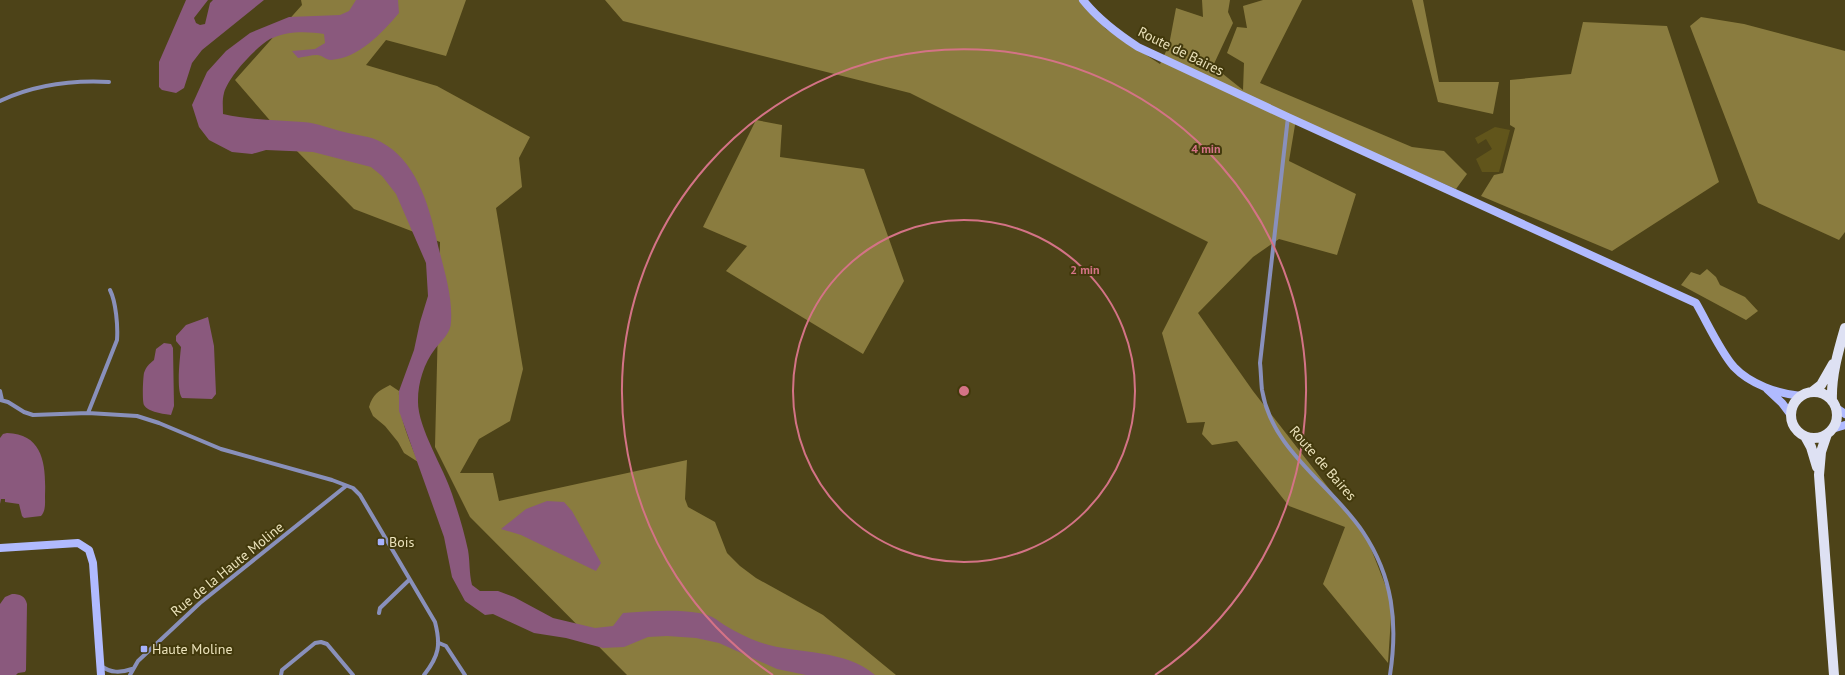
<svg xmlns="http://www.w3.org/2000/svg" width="1845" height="675" font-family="'PT Sans',sans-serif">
	<rect width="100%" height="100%" fill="#4d4318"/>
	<path fill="#61551b" d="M 1495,127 L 1510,130 L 1499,172 L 1482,172 L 1476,159 L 1492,149 L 1486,139 L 1478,144 L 1475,138 Z"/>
	<path fill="#8a7c3f" d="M 301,0 L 466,0 L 446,56 L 386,40 L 366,65 L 437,86 L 530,137 L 519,158 L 522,187 L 496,208 L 523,369 L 510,421 L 479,439 L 460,473 L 493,473 L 499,501 L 687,460 L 685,499 L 688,507 L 715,522 L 727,553 L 740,566 L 756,578 L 823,615 L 896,675 L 627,675 L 470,517 L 435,447 L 440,242 L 354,209 L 292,146 L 235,80 L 302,5 Z
		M 605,0 L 1079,0 L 1106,29 L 1160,64 L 1169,45 L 1176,8 L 1203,17 L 1202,0 L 1230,0 L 1228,12 L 1233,23 L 1213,66 L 1243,90 L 1244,63 L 1227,53 L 1237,27 L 1247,28 L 1243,6 L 1263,0 L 1302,0 L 1260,83 L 1412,147 L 1444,151 L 1467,174 L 1456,189 L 1296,119 L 1289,161 L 1356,194 L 1337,255 L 1279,239 L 1253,257 L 1198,313 L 1253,391 L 1366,536 L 1392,602 L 1388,663 L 1323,584 L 1345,527 L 1289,506 L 1237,441 L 1212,445 L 1202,434 L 1205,422 L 1187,423 L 1162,333 L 1208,242 L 910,93 L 623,21 Z
		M 1412,0 L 1423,0 L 1439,82 L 1499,82 L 1493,114 L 1438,102 Z
		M 1701,17 L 1744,24 L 1845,51 L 1845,232 L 1839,240 L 1758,203 L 1690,26 Z
		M 1583,22 L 1667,26 L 1719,182 L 1612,251 L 1481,196 L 1494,175 L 1503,173 L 1515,128 L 1510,125 L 1510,80 L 1571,74 Z
		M 756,120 L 782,125 L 780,157 L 864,169 L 904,281 L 863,354 L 726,271 L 747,246 L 703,227 Z
		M 1707,269 L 1716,277 L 1720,285 L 1745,297 L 1758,311 L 1746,320 L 1681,285 L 1691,272 L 1700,275 Z
		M 390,385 L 399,391 C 398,416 409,439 418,462 L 404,453 L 398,442 L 385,426 L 373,416 L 369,407 C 373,394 378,391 390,385 Z"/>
	<path fill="#8a597d" d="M 186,0 L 208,0 L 194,18 L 196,23 L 200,25 L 205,24 L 210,3 L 213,0 L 264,0 L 202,50 L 192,63 L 184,88 L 176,93 L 162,90 L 159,87 L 159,62 Z
		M 356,0 L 398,0 L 399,13 C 382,33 359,58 331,60 C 326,60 322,55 317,55 C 311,55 304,57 298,58 L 292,51 L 315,49 L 325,43 L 324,34 C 307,31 286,31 270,39 C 256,47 228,77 224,93 C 222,100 223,107 223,114 C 249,120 277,120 303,122 C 317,123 331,129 344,132 C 355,135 371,136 381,142 C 415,160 428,202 436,237 C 442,264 453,294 451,322 C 451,333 441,341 435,349 C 424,363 418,383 418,400 C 417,427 444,468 452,494 C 458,512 464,531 468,550 C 470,561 469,573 472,585 L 480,591 L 498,591 L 514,597 L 553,618 L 595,628 L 613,626 L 623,613 C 647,611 676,609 699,613 C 714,616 715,619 726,626 C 736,632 748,638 759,642 C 796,655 844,648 875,675 L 806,675 L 777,669 L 719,643 L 696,638 L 667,636 L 648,637 L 624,647 L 603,648 L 566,638 L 534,633 L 493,614 L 485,615 L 465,601 L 452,577 L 444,537 L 399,411 L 399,391 L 414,350 L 420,322 L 428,296 L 426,263 L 396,194 L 382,176 L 371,167 L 313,152 L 266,150 L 252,154 L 232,152 L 209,140 L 199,127 L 192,105 L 207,72 L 226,51 L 250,33 L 289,17 L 340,15 L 349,11 Z
		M 208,317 L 214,346 L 216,394 L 212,399 L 182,398 C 176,390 180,358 181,347 L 176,341 L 176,336 L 186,325 Z
		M 164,343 L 171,344 L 173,348 L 174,406 L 171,415 C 164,414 148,412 144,405 C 142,401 143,378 144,373 C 146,367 149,364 154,360 L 156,349 Z
		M 7,433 C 44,434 46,466 45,496 C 45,502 46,511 41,516 L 24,518 L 22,516 L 19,504 L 5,502 L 5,499 L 1,499 L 0,504 L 0,438 L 3,434 Z
		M 547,501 L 564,502 L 572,511 L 601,563 L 596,571 L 521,535 L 501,529 L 526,509 Z
		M 12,594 C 20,594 25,596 27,604 L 26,670 L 25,672 L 18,673 L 16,675 L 0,675 L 0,604 L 5,597 Z"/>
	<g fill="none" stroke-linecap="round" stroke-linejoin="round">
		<path stroke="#8990bb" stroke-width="4" d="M 0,101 C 34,85 72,80 109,82
			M 1288,117 L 1260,363 C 1261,372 1261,381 1262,390 C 1272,451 1331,484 1363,532 C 1393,577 1398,623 1390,675
			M 0,391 L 2,400
			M 0,400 L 8,402 L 24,412 L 33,415 L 88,413 L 137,416 L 159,423 L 221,449 L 332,480 L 353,488 L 360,495 L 435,622 C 441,645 439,656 424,675
			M 88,413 L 117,340 C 118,326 116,302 110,290
			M 379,613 L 380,608 L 409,580
			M 439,643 L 446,646 L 465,675
			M 101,666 C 111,673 120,673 132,669
			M 130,675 L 138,661 L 200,603 L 346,486
			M 281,675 L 282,670 L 315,643 L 321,642 L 327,644 L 353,675"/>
		<path stroke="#b0bafe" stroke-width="8" d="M 1083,0 C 1098,19 1118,34 1138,47 L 1288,117 L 1696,303 C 1707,322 1720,351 1734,367 C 1750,384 1778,394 1801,396
			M 1767,389 L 1782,403 L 1791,415
			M 1835,407 L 1845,414
			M 1832,429 L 1845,425
			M 0,548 L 78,543 L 89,550 L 93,563 L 101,675"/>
		<path stroke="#dee1f3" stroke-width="10" d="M 1812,392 L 1821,385 L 1833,364
			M1791 415a23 23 0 1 1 46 0a23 23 0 1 1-46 0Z
			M 1832,401 C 1831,376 1838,352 1845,328
			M 1827,434 L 1821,452 L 1819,475 L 1834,675
			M 1805,436 L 1811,447 L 1817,467"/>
	</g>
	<g fill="none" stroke="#d47386" stroke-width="2">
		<circle cx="964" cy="391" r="171"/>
		<path d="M773 675A342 342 0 1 1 1155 675"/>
	</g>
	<g fill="#a6b1fc" stroke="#42390c" stroke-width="1.5">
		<rect x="377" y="538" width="8" height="8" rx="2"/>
		<rect x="140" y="645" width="8" height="8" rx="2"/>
	</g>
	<g text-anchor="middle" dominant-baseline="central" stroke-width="4" stroke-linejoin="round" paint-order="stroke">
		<g font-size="14" fill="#ebe2bb" stroke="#42390c">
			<text transform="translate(1181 51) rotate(26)">Route de Baires</text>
			<text transform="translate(1323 463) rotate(49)">Route de Baires</text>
			<text transform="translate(227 569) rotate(-39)">Rue de la Haute Moline</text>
		</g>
		<g font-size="14" fill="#ebe2bb" stroke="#42390c" text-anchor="start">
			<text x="389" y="542">Bois</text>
			<text x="152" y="649">Haute Moline</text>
		</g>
	</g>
	<circle cx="964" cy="391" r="6" fill="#d47386" stroke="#42390c" stroke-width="2"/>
	<g font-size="12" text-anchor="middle" font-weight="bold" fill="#d47386" stroke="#42390c" stroke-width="4" stroke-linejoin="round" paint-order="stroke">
		<text x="1206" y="153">4 min</text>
		<text x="1085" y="274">2 min</text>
	</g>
</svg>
